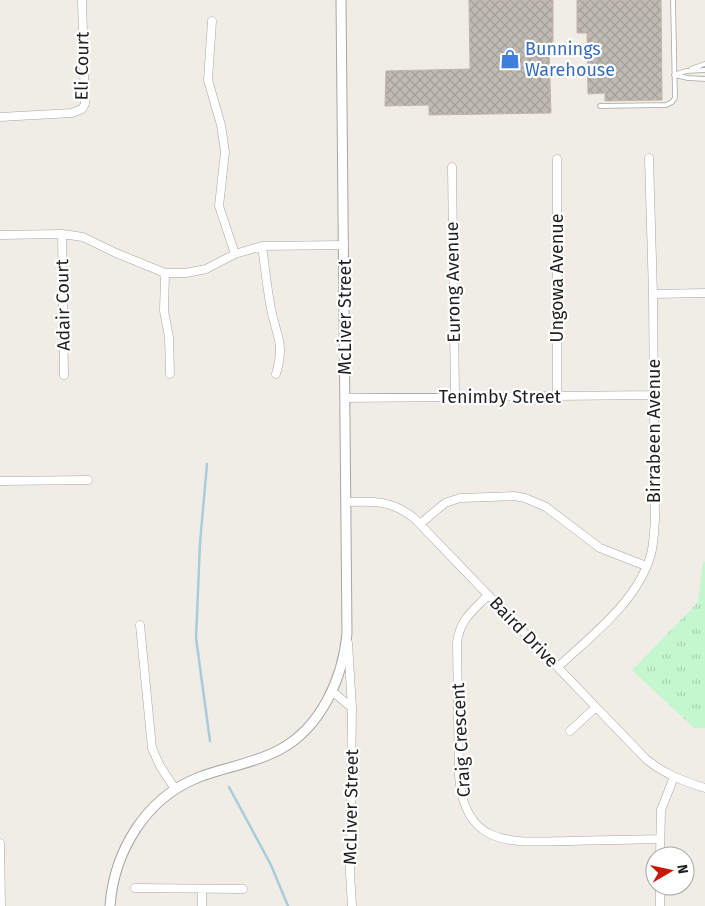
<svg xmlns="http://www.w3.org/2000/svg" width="705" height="906" font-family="'Fira Sans',sans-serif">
	<defs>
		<pattern id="park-tufts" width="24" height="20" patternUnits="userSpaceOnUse" patternTransform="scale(1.25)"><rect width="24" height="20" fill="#c5f7ce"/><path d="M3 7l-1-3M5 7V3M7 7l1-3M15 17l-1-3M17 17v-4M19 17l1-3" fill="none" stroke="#a9d3b0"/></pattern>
		<pattern id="building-cross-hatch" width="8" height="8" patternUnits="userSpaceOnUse" patternTransform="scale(1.25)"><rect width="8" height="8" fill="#c0bab3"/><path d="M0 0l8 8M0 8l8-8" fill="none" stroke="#a59f9a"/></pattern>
	</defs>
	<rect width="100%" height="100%" fill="#f0ede6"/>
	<path fill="url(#park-tufts)" d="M 703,562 L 705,562 L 705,728 L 694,728 L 632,670 L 698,602 Z"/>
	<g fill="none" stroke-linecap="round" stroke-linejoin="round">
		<path stroke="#a8ccdb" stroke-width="2.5" d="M 207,464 L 200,543 L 196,638 L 210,741
			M 229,787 L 271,865 L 288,906"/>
	</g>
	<path fill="url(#building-cross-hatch)" stroke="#c1b5a9" d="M 469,0 L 553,0 L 553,41 L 549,49 L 551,113 L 429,115 L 429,105 L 385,106 L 386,71 L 470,69 Z
		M 577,0 L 661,0 L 662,100 L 605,101 L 605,93 L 588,94 L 587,33 L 577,33 Z"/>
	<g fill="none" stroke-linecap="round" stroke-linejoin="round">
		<defs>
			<path id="service" d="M 691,69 L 705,64
				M 674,75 L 686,71 L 705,70
				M 674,75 L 688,78 L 705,79
				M 600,106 L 666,105 L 672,102 L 675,98 L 673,0"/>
			<path id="minor" d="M 212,21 L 208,80 L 221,125 L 225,152 L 219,206 L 235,254
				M 0,117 L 72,113 L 82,109 L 85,104 L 82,0
				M 557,159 L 557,397
				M 452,167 L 455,397
				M 62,234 L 64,375
				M 0,235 L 62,234 L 83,237 L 116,253 L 165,273 L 186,273 L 206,269 L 235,254 L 262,246 L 344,245
				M 262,246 C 265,267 267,288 271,309 C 277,338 285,343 276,374
				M 165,273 L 164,311 L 169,337 L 170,374
				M 653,294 L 705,293
				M 345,398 L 654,395
				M 0,481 L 88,480
				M 346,502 C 374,501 391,500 414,518 L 646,759 C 664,774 683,781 705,788
				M 420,524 L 445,503 L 460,498 L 514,496 L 525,498 L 546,507 L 600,548 L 646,566
				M 488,595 C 472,612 460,619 457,643 L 459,776 C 465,849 513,842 570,841 C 600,840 630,840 659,839
				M 140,625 L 152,748 L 160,766 L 175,789
				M 348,643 L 352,708
				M 558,667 C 592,635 638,601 651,554 C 654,543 654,531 655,519 L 653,294 L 649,158
				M 332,691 L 352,708 L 350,873 L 352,906
				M 570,731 L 596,707
				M 0,843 L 1,906
				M 660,856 L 661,810 L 674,777
				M 660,886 L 660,906
				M 135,888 L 243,889
				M 202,889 L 202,906"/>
			<path id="tertiary" d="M 110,906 C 114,852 145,799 197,778 C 224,767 253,764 279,750 C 321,728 343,678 347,633 L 341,0"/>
		</defs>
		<use href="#service" stroke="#a6a6a6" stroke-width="5.5"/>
		<use href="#minor" stroke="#a6a6a6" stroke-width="9"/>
		<use href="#tertiary" stroke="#a6a6a6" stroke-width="11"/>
		<use href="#service" stroke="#fff" stroke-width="4"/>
		<use href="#minor" stroke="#fff" stroke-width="8"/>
		<use href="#tertiary" stroke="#fff" stroke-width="9"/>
	</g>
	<defs>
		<symbol id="shop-bare" viewBox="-9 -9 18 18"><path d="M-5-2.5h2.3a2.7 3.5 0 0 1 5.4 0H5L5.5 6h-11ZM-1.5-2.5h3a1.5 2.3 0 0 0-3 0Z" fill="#3f7fe0" stroke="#fff" stroke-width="2.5" paint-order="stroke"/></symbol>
	</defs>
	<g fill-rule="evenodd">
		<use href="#shop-bare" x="496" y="45" width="28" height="28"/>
	</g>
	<g text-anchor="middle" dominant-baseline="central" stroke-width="4.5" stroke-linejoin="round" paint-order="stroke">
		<g font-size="18" fill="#366cbe" stroke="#fff" text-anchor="start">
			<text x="525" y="49">Bunnings<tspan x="525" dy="21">Warehouse</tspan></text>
		</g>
		<g font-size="18" fill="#1f1f1f" stroke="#fff">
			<text transform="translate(82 66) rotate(-89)">Eli Court</text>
			<text transform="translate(557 278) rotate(-90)">Ungowa Avenue</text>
			<text transform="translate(453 282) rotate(-91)">Eurong Avenue</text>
			<text transform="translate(63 305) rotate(-91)">Adair Court</text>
			<text transform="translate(345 317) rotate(-90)">McLiver Street</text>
			<text x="500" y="397">Tenimby Street</text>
			<text transform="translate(654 431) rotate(-90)">Birrabeen Avenue</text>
			<text transform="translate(524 632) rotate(46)">Baird Drive</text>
			<text transform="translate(461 740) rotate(-93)">Craig Crescent</text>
			<text transform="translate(351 807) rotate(-89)">McLiver Street</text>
		</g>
	</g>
	<g transform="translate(670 871) rotate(81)"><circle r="24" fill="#ffffff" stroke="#a5a5a5"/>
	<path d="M0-4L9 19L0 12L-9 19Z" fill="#c71808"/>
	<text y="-8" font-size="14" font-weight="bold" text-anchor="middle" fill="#1f1f1f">N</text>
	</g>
</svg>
